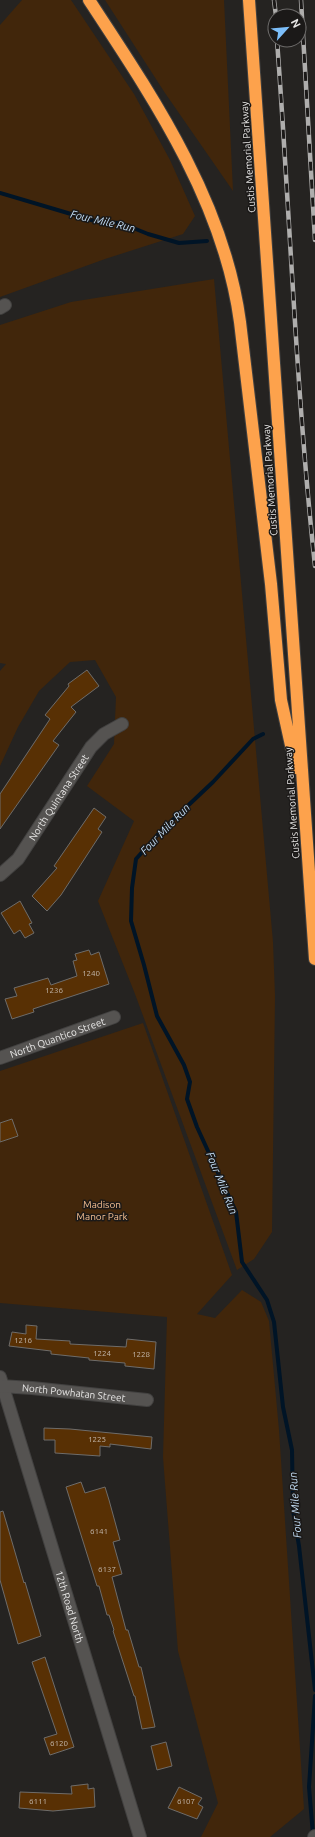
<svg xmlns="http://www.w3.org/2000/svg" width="315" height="1837" font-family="Ubuntu,sans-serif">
	<rect width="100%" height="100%" fill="#252321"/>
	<path fill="#41260b" d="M 22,0 L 71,0 L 134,94 L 170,160 L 195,216 L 183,234 L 105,259 L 0,297 L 0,25 Z
		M 105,0 L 224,0 L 233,191 L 165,93 Z
		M 214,279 L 273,942 L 275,996 L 272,1232 L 254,1259 L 237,1270 L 135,994 L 98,901 L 134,821 L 87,786 L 114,744 L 116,697 L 95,660 L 70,662 L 39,691 L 18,727 L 0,766 L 0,671 L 6,664 L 0,663 L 0,325 L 71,302 Z
		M 143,1023 L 232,1275 L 197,1314 L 215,1318 L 242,1290 L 261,1302 L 269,1321 L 279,1430 L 304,1809 L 270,1837 L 201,1837 L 218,1803 L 178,1651 L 163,1457 L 167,1317 L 0,1303 L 0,1071 Z"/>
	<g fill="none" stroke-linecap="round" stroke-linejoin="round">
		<path stroke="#001426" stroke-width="4" d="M 0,193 L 98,222 L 121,223 L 148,234 L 179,243 L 207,241
			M 263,734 L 253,739 L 213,782 L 160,832 L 136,859 L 132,888 L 131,921 L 144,965 L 157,1016 L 184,1065 L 190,1082 L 187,1099 L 197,1127 L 236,1212 L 242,1262 L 267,1300 L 274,1322 L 283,1407 L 292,1450 L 293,1510 L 299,1546 L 315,1690
			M 313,1835 L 309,1787 L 315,1696"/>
	</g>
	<path fill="#583004" stroke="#6e6c6a" d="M 87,670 L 99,686 L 71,707 L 76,712 L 53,741 L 59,745 L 0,829 L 0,794 L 50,719 L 45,715 L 69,686 L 68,684 Z
		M 94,808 L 106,817 L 98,829 L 102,832 L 61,895 L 47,911 L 32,896 L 57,868 L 54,866 Z
		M 20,901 L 32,923 L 29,924 L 34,933 L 25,938 L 20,930 L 14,934 L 1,913 Z
		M 89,950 L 91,955 L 99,952 L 109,984 L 33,1009 L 34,1012 L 12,1019 L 5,999 L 17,996 L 14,988 L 48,978 L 51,985 L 77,976 L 73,961 L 77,960 L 75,954 Z
		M 12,1119 L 18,1136 L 0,1142 L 0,1123 Z
		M 26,1325 L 37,1326 L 36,1339 L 70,1341 L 70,1344 L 126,1347 L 127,1339 L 156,1342 L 154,1369 L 125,1366 L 125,1363 L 89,1360 L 89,1358 L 51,1354 L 51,1351 L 9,1346 L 12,1332 L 26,1334 Z
		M 44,1428 L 70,1429 L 152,1437 L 151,1449 L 110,1444 L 110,1447 L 100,1446 L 100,1456 L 55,1453 L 55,1440 L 44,1440 Z
		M 81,1482 L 85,1493 L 105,1487 L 109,1500 L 120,1540 L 113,1542 L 122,1574 L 112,1577 L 126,1630 L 128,1630 L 139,1667 L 141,1667 L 155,1727 L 142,1729 L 135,1696 L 134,1696 L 113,1631 L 114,1630 L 109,1615 L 107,1615 L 99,1586 L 97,1586 L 66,1487 Z
		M 3,1511 L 24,1583 L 25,1582 L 41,1636 L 18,1644 L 0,1580 L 0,1512 Z
		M 45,1657 L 74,1747 L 50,1755 L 44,1738 L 57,1734 L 32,1662 Z
		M 166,1742 L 172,1766 L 157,1770 L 151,1746 Z
		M 88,1784 L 88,1789 L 94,1788 L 95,1807 L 53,1811 L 19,1808 L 20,1792 L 72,1794 L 71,1786 Z
		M 179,1787 L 202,1798 L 198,1804 L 203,1807 L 197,1819 L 168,1808 Z"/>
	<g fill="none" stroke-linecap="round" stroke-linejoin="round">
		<defs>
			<g id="street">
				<path d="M 0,308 L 5,305"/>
				<path id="s1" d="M 0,875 L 18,859 L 91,747 L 104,734 L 122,724"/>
				<path id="s2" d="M 0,1058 L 114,1017"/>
				<path id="s3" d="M 0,1377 L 140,1837"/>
				<path id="s4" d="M 0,1386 L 32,1388 L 147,1400"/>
			</g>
			<path id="secondary" d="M 314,1837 L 315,1836"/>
			<path id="highway" d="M 89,0 C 154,99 224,202 240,322 L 271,584 L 281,700 L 296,768
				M 249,0 L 315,959"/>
		</defs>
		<use href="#street" stroke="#424140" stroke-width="14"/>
		<use href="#secondary" stroke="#424140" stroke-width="14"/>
		<use href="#highway" stroke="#424140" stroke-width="14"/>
		<use href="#street" stroke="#555351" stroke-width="12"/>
		<use href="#secondary" stroke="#555351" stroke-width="12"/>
		<use href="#highway" stroke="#fda24c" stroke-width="12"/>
		<defs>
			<path id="rail" d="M 274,0 L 276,16
				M 301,0 L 315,240
				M 277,40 C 290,215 296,391 315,566"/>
		</defs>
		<use href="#rail" stroke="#afaead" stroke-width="4.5"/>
		<use href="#rail" stroke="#1b1918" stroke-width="3" stroke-dasharray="9" stroke-linecap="butt"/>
	</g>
	<g text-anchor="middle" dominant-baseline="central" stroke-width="3" stroke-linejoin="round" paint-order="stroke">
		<g font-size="8" fill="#c4b9ae">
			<text x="91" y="973">1240</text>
			<text x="54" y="990">1236</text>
			<text x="23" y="1340">1216</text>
			<text x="102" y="1353">1224</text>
			<text x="141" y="1354">1228</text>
			<text x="97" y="1439">1225</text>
			<text x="99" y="1531">6141</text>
			<text x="107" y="1569">6137</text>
			<text x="59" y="1743">6120</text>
			<text x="38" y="1801">6111</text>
			<text x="186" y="1801">6107</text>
		</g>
		<g font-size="10" fill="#e8e7e6" stroke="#1b1918">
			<text transform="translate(248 157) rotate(-94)">Custis Memorial Parkway</text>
			<text transform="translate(270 480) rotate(-94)">Custis Memorial Parkway</text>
			<text stroke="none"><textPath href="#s1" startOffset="98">North Quintana Street</textPath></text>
			<text transform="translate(292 803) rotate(-94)">Custis Memorial Parkway</text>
			<text stroke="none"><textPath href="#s2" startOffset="61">North Quantico Street</textPath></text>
			<text stroke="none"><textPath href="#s4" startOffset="74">North Powhatan Street</textPath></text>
			<text stroke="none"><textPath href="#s3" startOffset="240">12th Road North</textPath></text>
		</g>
		<g font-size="10" fill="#f7c193" stroke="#1b1918">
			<text x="102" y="1204">Madison<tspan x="102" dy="12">Manor Park</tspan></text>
		</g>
		<g font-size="11" font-style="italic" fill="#c3ddf5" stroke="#1b1918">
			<text transform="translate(103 221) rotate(13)">Four Mile Run</text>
			<text transform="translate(165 829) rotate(-46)">Four Mile Run</text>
			<text transform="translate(222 1183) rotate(68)">Four Mile Run</text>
			<text transform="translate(295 1505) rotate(-94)">Four Mile Run</text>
		</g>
	</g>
	<g transform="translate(287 28) rotate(63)"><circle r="19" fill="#1b1918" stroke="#6d6b6a"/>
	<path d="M0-3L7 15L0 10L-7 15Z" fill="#7cbef9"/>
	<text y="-6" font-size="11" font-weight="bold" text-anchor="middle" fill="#e8e7e6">N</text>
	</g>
</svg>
